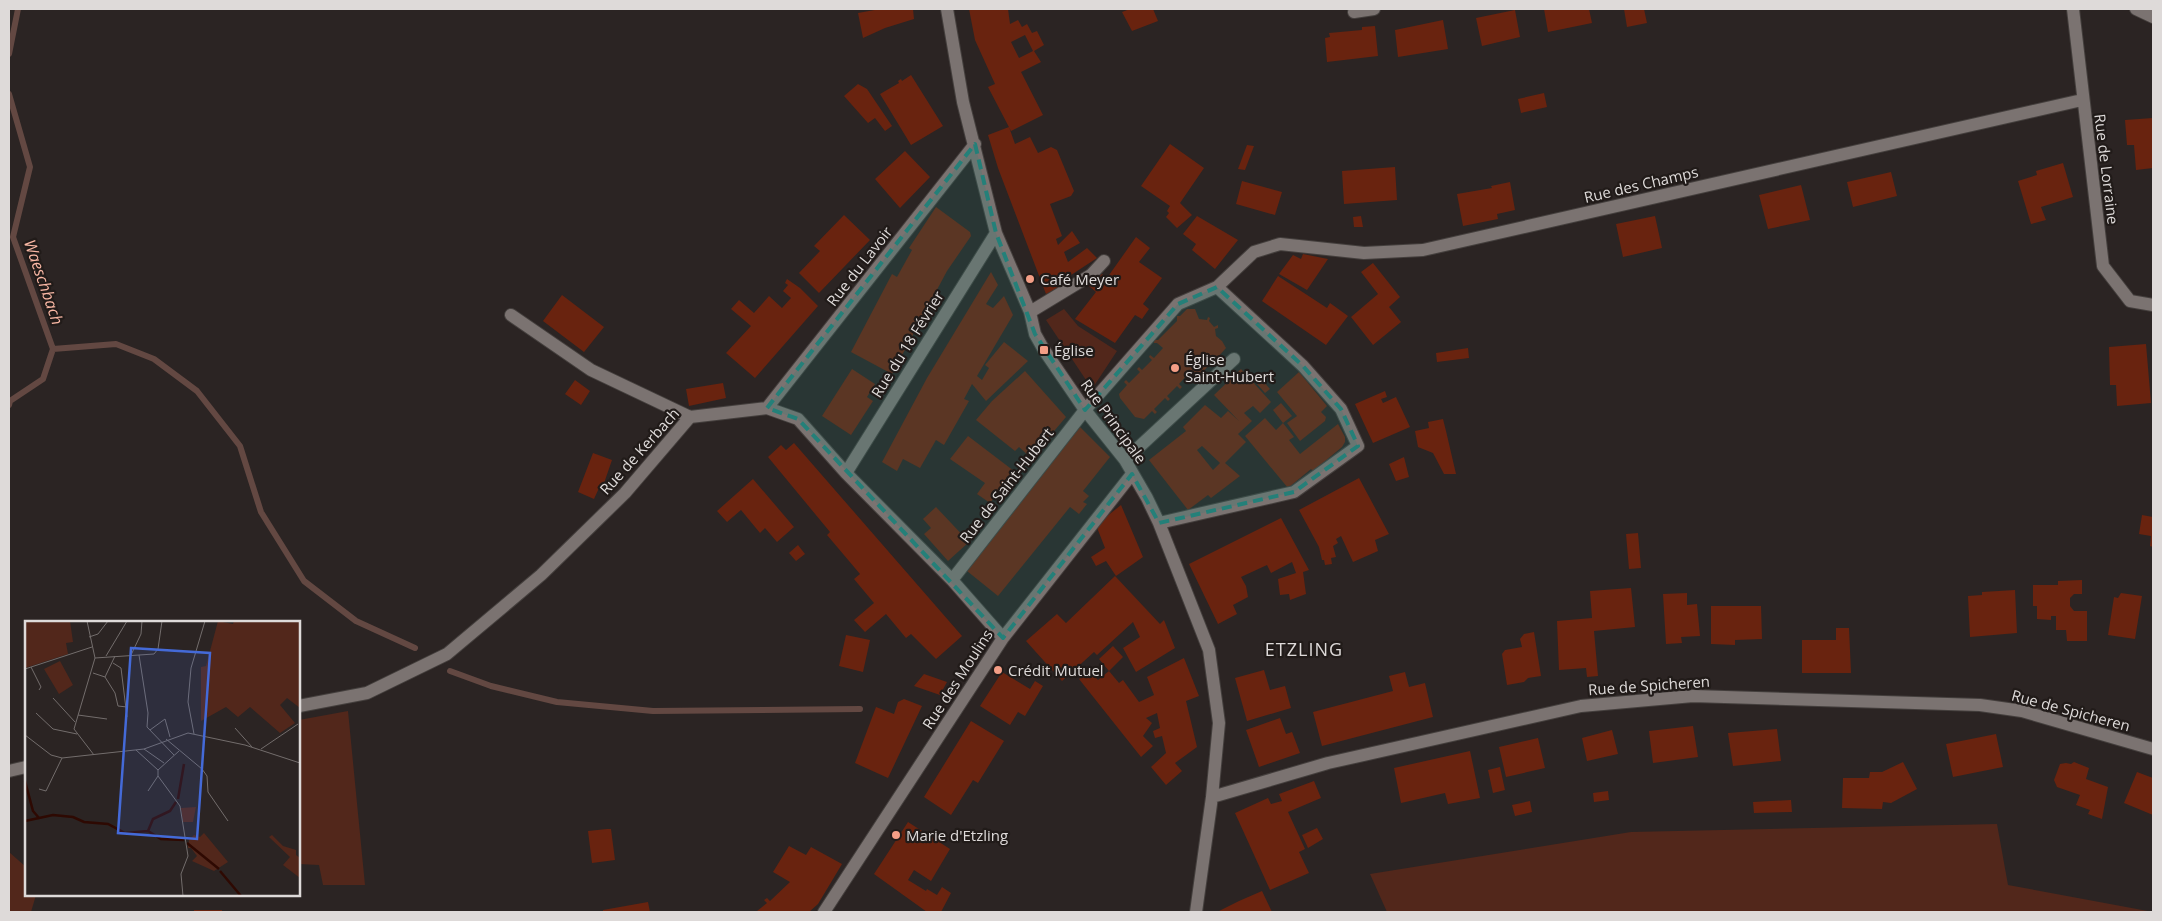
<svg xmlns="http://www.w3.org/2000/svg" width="2162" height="921" font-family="'Open Sans',sans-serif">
	<rect width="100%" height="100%" fill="#2b2423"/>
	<path fill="#52271b" d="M 1064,309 L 1078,326 L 1117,351 L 1092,389 L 1046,320 Z
		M 348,711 L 365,885 L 323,885 L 319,865 L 299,864 L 299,720 Z
		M 1997,824 L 2008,885 L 2153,912 L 1387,912 L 1370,874 L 1631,832 Z
		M 9,852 L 26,867 L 26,895 L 36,895 L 31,912 L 9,912 Z"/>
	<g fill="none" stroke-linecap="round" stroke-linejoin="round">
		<path stroke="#634842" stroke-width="6" d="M 9,54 L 18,9
			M 9,94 L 30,167 L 13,237 L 53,349 L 43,379 L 10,401 L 9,405
			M 53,349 L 116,344 L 154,359 L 197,391 L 240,446 L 261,512 L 304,581 L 356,621 L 415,648
			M 450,671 L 491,686 L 557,702 L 653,711 L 860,709"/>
	</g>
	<path fill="#69230f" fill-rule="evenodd" d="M 880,9 L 913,9 L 914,19 L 885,28 L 863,38 L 858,13 Z
		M 969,9 L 1008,9 L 1010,24 L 1018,20 L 1022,27 L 1027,24 L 1032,33 L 1037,31 L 1044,45 L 1034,51 L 1041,62 L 1021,72 L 1043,115 L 1011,131 L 988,87 L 995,84 L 975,40 ZM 1025,35 L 1033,51 L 1019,58 L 1011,42 Z
		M 1130,9 L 1153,9 L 1158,21 L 1132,31 L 1122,12 Z
		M 1544,9 L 1589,9 L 1592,23 L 1548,32 Z
		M 1624,9 L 1644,9 L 1647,23 L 1627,27 Z
		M 1515,10 L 1520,37 L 1482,46 L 1476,18 Z
		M 1443,20 L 1448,49 L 1398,57 L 1395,30 Z
		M 1375,26 L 1378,56 L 1327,62 L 1325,38 L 1330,37 L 1329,33 L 1362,30 L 1362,27 Z
		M 911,75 L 943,126 L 911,145 L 880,94 L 899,83 L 898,81 L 901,79 L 902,81 Z
		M 858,84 L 867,89 L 892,126 L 885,131 L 875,118 L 868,123 L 844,96 Z
		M 1544,93 L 1547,107 L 1521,113 L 1518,99 Z
		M 2153,118 L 2153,168 L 2136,170 L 2134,145 L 2127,145 L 2125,120 Z
		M 1009,127 L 1015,144 L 1030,137 L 1038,153 L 1051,147 L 1057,150 L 1074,191 L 1071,196 L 1050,204 L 1062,236 L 1056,239 L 1058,245 L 1072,231 L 1080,243 L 1064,252 L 1068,262 L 1087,248 L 1097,258 L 1065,279 L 1066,284 L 1046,294 L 998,168 L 988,135 Z
		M 1170,144 L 1204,168 L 1180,203 L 1192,215 L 1177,228 L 1166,217 L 1169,213 L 1167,211 L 1170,206 L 1141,186 Z
		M 1247,145 L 1254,146 L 1245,170 L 1238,169 Z
		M 905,151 L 930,177 L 900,208 L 875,179 Z
		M 2063,163 L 2073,197 L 2041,207 L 2046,220 L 2031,224 L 2018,181 L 2037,175 L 2036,171 Z
		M 1395,167 L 1397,200 L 1344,204 L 1342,171 Z
		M 1891,172 L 1897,196 L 1853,207 L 1847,182 Z
		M 1242,181 L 1282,192 L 1275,215 L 1236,204 Z
		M 1510,182 L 1515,210 L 1497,214 L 1498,219 L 1463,226 L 1457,194 L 1492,188 L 1491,186 Z
		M 1801,185 L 1810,220 L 1768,229 L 1759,195 Z
		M 936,207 L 970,232 L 971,236 L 947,271 L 892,374 L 851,352 L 892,274 L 897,277 L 912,250 L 909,248 Z
		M 844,215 L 870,240 L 819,293 L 799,273 L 820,251 L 814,246 Z
		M 1197,216 L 1238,240 L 1215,269 L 1192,250 L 1196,244 L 1183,234 Z
		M 1361,216 L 1363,227 L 1354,227 L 1353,217 Z
		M 1655,216 L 1662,248 L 1623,257 L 1616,224 Z
		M 1136,237 L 1150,248 L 1139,262 L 1162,278 L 1143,304 L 1149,309 L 1142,319 L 1135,315 L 1115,343 L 1075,319 L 1096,292 L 1089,286 L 1102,274 L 1107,278 Z
		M 1303,254 L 1328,259 L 1307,290 L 1279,274 L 1293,255 L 1301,259 Z
		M 1373,263 L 1400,297 L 1389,307 L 1401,322 L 1373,345 L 1351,317 L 1378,294 L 1361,272 Z
		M 991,272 L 998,285 L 986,304 L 993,308 L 1004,296 L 1013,315 L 977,376 L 982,380 L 989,368 L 985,365 L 1004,342 L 1028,361 L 986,401 L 972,384 L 964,399 L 969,401 L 944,445 L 936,440 L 920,468 L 903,459 L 897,471 L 882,462 L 927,378 Z
		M 1278,276 L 1327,308 L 1330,303 L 1348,316 L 1326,345 L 1262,301 Z
		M 787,279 L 800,288 L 818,306 L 755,378 L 726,353 L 751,326 L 731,309 L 739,300 L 754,313 L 769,296 L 782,308 L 791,298 L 783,291 L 788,285 L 785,283 Z
		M 562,295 L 604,327 L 584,352 L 543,321 Z
		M 1187,309 L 1195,309 L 1199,319 L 1207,320 L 1208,317 L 1210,318 L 1209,321 L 1214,327 L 1218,325 L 1218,328 L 1215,329 L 1216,336 L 1222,341 L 1226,348 L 1219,356 L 1220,359 L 1215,359 L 1196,379 L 1196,384 L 1194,384 L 1194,380 L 1188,374 L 1179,384 L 1182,387 L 1180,389 L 1177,386 L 1167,396 L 1170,399 L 1168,401 L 1165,398 L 1154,409 L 1157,412 L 1155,414 L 1152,411 L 1144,419 L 1135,417 L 1120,398 L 1119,394 L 1127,385 L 1124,382 L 1126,380 L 1129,383 L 1140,372 L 1137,369 L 1139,367 L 1142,370 L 1152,360 L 1149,357 L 1150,355 L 1154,358 L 1163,348 L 1157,343 L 1154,343 L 1154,340 L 1158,340 L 1177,321 L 1177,316 L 1180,316 Z
		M 2146,344 L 2151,403 L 2117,406 L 2116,385 L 2110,385 L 2109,347 Z
		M 1468,348 L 1469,358 L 1437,362 L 1436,353 Z
		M 852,369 L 875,384 L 867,397 L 873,401 L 851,435 L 822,416 Z
		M 1241,369 L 1271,402 L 1260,413 L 1253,406 L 1244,413 L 1252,421 L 1238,434 L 1246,442 L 1225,463 L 1240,476 L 1211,498 L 1208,495 L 1188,510 L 1149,460 L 1186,431 L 1183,427 L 1205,405 L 1221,418 L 1228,411 L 1239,421 L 1214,395 ZM 1202,446 L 1220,463 L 1213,470 L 1197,450 Z
		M 1025,371 L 1066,417 L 1038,450 L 1040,452 L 1037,456 L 1031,458 L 1019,447 L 1015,451 L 976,420 L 992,401 Z
		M 1299,372 L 1327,406 L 1321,412 L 1326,417 L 1325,421 L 1300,441 L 1287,423 L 1297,416 L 1277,392 Z
		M 575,380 L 590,391 L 581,405 L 565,394 Z
		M 1262,380 L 1270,389 L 1265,393 L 1257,384 Z
		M 723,383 L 726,398 L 689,406 L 686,389 Z
		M 1385,391 L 1387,397 L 1381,399 L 1383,403 L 1396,397 L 1410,427 L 1373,443 L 1355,404 Z
		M 1281,403 L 1292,416 L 1283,423 L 1273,410 Z
		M 1265,418 L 1276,430 L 1283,423 L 1294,437 L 1289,440 L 1300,454 L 1338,424 L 1345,437 L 1345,442 L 1342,447 L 1313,471 L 1311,469 L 1288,488 L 1245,436 Z
		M 1443,419 L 1446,431 L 1456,474 L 1444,474 L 1433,453 L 1418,447 L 1415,431 L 1429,428 L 1428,422 Z
		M 1080,427 L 1110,457 L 1083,491 L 1089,496 L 1083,502 L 1087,504 L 1079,514 L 1070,507 L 998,596 L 967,571 L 1050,462 Z
		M 968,436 L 1014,471 L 1006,481 L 1011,485 L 1002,496 L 998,493 L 990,503 L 977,494 L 985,483 L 950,459 Z
		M 794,443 L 962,636 L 936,659 L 911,634 L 906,638 L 886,614 L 865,632 L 854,620 L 874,603 L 854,579 L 860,574 L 827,535 L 830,532 L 768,457 L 781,445 L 786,450 Z
		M 593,453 L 612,460 L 602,489 L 599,488 L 594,499 L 578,492 Z
		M 1404,457 L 1409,477 L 1396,481 L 1389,464 Z
		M 1359,478 L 1389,534 L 1375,540 L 1378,551 L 1353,562 L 1341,536 L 1336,539 L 1338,543 L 1333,546 L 1336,557 L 1331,558 L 1332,564 L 1325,565 L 1324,560 L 1322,560 L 1319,547 L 1299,510 Z
		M 753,479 L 794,527 L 777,542 L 765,528 L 760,533 L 741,510 L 727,522 L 717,511 Z
		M 1121,505 L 1143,557 L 1116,576 L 1106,561 L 1096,566 L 1091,557 L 1105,548 L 1096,525 Z
		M 936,507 L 969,542 L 948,561 L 924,534 L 931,528 L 923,519 Z
		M 2142,515 L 2153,517 L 2153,547 L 2150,546 L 2151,536 L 2139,534 Z
		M 1281,518 L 1309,570 L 1303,572 L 1306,594 L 1290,600 L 1289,594 L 1280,595 L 1278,579 L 1296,573 L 1292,562 L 1271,573 L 1267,565 L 1241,577 L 1246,586 L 1248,597 L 1233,605 L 1237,614 L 1218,624 L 1189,564 Z
		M 1638,533 L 1641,568 L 1629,569 L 1626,534 Z
		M 798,545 L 805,554 L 796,561 L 789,553 Z
		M 1115,576 L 1160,624 L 1164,620 L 1175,648 L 1136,672 L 1123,648 L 1140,637 L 1133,622 L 1097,655 L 1094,652 L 1062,681 L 1026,641 L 1057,614 L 1066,623 Z
		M 2082,580 L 2082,594 L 2074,594 L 2070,598 L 2070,606 L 2074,611 L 2087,611 L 2087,641 L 2067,641 L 2066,630 L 2056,630 L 2056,616 L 2051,616 L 2051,620 L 2037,619 L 2037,606 L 2033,606 L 2033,585 L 2058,585 L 2058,581 Z
		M 1631,588 L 1635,627 L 1594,631 L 1598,676 L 1587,677 L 1586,668 L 1559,670 L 1557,621 L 1592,618 L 1590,591 Z
		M 2015,590 L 2017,633 L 1970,637 L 1968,596 L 1982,595 L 1982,592 Z
		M 1687,593 L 1687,605 L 1697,604 L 1700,636 L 1681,637 L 1682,643 L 1666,644 L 1663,594 Z
		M 2121,593 L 2142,596 L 2135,639 L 2108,635 L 2114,597 L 2118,598 Z
		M 1711,606 L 1761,606 L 1762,639 L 1735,640 L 1735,645 L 1711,644 Z
		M 1836,628 L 1849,628 L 1851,673 L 1802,673 L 1802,640 L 1836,640 Z
		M 1534,632 L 1541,676 L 1528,678 L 1524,682 L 1507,685 L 1502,654 L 1505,650 L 1522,647 L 1520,639 L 1524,634 Z
		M 846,635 L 870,640 L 863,672 L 839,666 Z
		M 1113,646 L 1123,657 L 1109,671 L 1099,659 Z
		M 1184,658 L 1199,696 L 1186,701 L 1197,747 L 1175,763 L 1182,771 L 1166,785 L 1151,767 L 1166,753 L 1162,736 L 1155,738 L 1153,731 L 1160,728 L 1157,713 L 1146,718 L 1152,723 L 1143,736 L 1153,746 L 1141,757 L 1079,679 L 1089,670 L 1098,680 L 1109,671 L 1119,683 L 1123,680 L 1139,702 L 1154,695 L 1147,677 Z
		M 1264,670 L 1270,690 L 1285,686 L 1291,708 L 1247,721 L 1235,678 Z
		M 1002,672 L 1030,689 L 1035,681 L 1043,686 L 1025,716 L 1018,712 L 1010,725 L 980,706 Z
		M 1405,672 L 1409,687 L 1425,683 L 1433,717 L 1322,746 L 1313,712 L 1393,691 L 1389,676 Z
		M 924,674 L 947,682 L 940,695 L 914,686 Z
		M 904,699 L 922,706 L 888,778 L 855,763 L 876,707 L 894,714 L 898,702 Z
		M 1280,718 L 1286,734 L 1292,732 L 1300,753 L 1259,767 L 1246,730 Z
		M 971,721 L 1004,741 L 978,783 L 973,780 L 951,815 L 924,797 Z
		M 1693,726 L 1698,757 L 1653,763 L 1649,731 Z
		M 1777,729 L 1781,761 L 1733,766 L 1728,733 Z
		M 1612,730 L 1618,754 L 1587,761 L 1582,738 Z
		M 1996,734 L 2003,767 L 1953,777 L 1946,744 Z
		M 1538,738 L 1545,768 L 1506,777 L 1499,747 Z
		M 1470,751 L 1480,798 L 1448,804 L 1445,793 L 1401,803 L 1394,768 Z
		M 1903,762 L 1917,789 L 1891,803 L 1883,802 L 1882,809 L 1842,808 L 1843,778 L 1869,778 L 1870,772 L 1882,772 Z
		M 2074,762 L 2089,768 L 2086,779 L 2108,787 L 2102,819 L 2088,814 L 2090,810 L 2076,805 L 2080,795 L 2057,787 L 2054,780 L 2060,764 L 2066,763 L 2071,764 Z
		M 1500,767 L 1505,790 L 1493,793 L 1488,770 Z
		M 2137,772 L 2153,778 L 2153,815 L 2124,803 Z
		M 1314,781 L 1321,798 L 1288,812 L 1305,849 L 1299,852 L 1309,873 L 1270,890 L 1235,813 L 1268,798 L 1271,804 L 1282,801 L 1279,794 Z
		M 1608,791 L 1609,800 L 1594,802 L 1593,793 Z
		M 1791,800 L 1792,812 L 1754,813 L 1753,802 Z
		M 1530,801 L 1532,812 L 1515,816 L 1512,805 Z
		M 908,822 L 950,849 L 931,881 L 914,870 L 908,880 L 926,891 L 927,889 L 937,895 L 942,887 L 951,893 L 941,912 L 927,912 L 874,874 Z
		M 1317,828 L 1323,839 L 1308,848 L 1302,835 Z
		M 607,829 L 611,829 L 615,860 L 592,863 L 588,831 Z
		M 789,846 L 806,855 L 811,847 L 842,864 L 818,904 L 809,912 L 758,912 L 757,911 L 767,903 L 764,900 L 767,898 L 770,901 L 790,882 L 773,872 Z
		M 1262,891 L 1272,912 L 1217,912 L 1239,901 Z
		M 648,902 L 650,912 L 603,912 L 603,910 Z
		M 194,910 L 222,910 L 222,912 L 194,912 Z"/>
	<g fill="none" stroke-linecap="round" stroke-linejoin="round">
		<defs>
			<path id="minor" d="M 947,9 L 963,102 L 996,233 L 1030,312 L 1035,334 L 1044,350 L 1085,410 L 1125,460 L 1147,498 L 1159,523 L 1209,650 L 1219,723 L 1212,797 L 1196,912
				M 2073,9 L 2103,266 L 2130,301 L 2153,305
				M 2136,9 L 2153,17
				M 1354,12 L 1374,9
				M 1030,312 L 1091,275 L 1104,261
				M 511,315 L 591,370 L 690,417
				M 767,408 L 975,144
				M 1125,460 L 1234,359
				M 846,473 L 996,233
				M 1159,523 L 1294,492 L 1358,446 L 1341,409 L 1303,366 L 1217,287
				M 952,580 L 1085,410 L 1178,304 L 1217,287 L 1254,252 L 1280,244 L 1364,253 L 1423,250 L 2082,100
				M 299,706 L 367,693 L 447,654 L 541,575 L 625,493 L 690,417 L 767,408 L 798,419 L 846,473 L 952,580 L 1003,638
				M 9,771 L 26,767
				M 1212,797 L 1328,763 L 1581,706 L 1693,696 L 1980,705 L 2022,711 L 2153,749
				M 824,912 L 1003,638 L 1132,474"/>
		</defs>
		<use href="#minor" stroke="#443f3d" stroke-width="14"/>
		<use href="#minor" stroke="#7b7371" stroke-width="12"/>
	</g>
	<path fill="#248079" fill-opacity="0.2" stroke="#248079" stroke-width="4" stroke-dasharray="10 6" stroke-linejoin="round" d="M 975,144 L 996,233 L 1035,334 L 1085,410 L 1178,304 L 1217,287 L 1303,366 L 1341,409 L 1358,446 L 1294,492 L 1159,523 L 1132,474 L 1003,638 L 798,419 L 767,408 Z"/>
	<g fill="#f49e86" stroke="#211b19" stroke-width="2">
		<circle cx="1030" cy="279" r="5"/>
		<rect x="1039" y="345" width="10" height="10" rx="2.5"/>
		<circle cx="1175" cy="368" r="5"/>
		<circle cx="998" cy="670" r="5"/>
		<circle cx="896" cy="835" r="5"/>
	</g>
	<g text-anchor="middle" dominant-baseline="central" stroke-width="4.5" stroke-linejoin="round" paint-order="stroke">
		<g font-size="15" fill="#dedad9" stroke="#211b19">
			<text transform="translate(2107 169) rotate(83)">Rue de Lorraine</text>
			<text transform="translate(1641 184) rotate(-13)">Rue des Champs</text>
			<text transform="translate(859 266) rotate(-52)">Rue du Lavoir</text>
			<text transform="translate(907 344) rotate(-58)">Rue du 18 Février</text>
			<text transform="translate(1114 421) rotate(54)">Rue Principale</text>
			<text transform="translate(639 451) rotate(-48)">Rue de Kerbach</text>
			<text transform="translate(1006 485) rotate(-52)">Rue de Saint-Hubert</text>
			<text transform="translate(957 679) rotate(-57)">Rue des Moulins</text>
			<text transform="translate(1649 685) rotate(-4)">Rue de Spicheren</text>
			<text transform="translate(2071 710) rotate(15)">Rue de Spicheren</text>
		</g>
		<g font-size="15" fill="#dedad9" stroke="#211b19" text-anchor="start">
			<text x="1040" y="279">Café Meyer</text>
			<text x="1054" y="350">Église</text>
			<text x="1185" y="359">Église<tspan x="1185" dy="17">Saint-Hubert</tspan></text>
			<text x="1008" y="670">Crédit Mutuel</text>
			<text x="906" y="835">Marie d'Etzling</text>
		</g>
		<g font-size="16" font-style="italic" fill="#fab8a5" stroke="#211b19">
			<text transform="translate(44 282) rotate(71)">Waeschbach</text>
		</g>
		<g font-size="18" letter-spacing="1" fill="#dedad9" stroke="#211b19">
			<text x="1304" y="649">ETZLING</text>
		</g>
	</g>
	<g transform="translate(25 621)">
		<rect width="275" height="275" fill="#2b2423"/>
		<path d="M 0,0 L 45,0 L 48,21 L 41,22 L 43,33 L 0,47 ZM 193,0 L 208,3 L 209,0 L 275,0 L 275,87 L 262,77 L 255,84 L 270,102 L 255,112 L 225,86 L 213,96 L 201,86 L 176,100 L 176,46 L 181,45 ZM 35,40 L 48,64 L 34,73 L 19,48 ZM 171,186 L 168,201 L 158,201 L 156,187 ZM 179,212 L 203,241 L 189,250 L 167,240 L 172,235 L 166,227 L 163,227 L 164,219 L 169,214 L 175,216 ZM 247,214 L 258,225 L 271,229 L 271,234 L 275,237 L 275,257 L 258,244 L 265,236 L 244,216 Z" fill="#52271b"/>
		<path fill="none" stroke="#2e0902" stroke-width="2.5" d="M 0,160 L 8,190 L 14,197M 153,178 L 159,143M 0,200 L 28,194 L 48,196 L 59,201 L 83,203 L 100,212 L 123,210 L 136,218 L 159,219M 123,210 L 128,198 L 145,190 L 151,181M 162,222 L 194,248M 195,250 L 216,275"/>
		<path fill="none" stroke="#736d6c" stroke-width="1" d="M 62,0 L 70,37 L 49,108 L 69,134M 64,16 L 73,13 L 83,0M 106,34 L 116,13 L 117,0M 114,34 L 123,92 L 122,106 L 149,134M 81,35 L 102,0M 70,37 L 129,33 L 133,28 L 137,0M 88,42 L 96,47 L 102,96M 6,46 L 16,66 L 14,69M 0,48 L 67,26M 68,52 L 80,56 L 90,72 L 93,85 L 102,86M 80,56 L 90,35M 28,77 L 50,101M 11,92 L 28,108 L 52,113M 53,94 L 82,98M 210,107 L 227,126M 125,109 L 140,98 L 145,116M 169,113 L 163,81 L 166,47 L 180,0M 0,114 L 26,134 L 37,137 L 119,128 L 163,112 L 220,124 L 275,142M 141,118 L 177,148 L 182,155 L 183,171 L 203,200M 119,128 L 139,142M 236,128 L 273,103M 111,129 L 133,149M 154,130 L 133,149 L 133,155 L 155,185 L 163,235 L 156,253 L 158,275M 14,168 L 21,170 L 37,137M 123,170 L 133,155"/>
		<path fill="#446ad8" fill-opacity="0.15" stroke="#446ad8" stroke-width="2.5" d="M 106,27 L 185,32 L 172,218 L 93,212 Z"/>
		<rect width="275" height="275" fill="none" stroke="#dedad9" stroke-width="2.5"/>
	</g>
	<rect width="2162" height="921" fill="none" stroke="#dedad9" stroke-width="20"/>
</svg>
